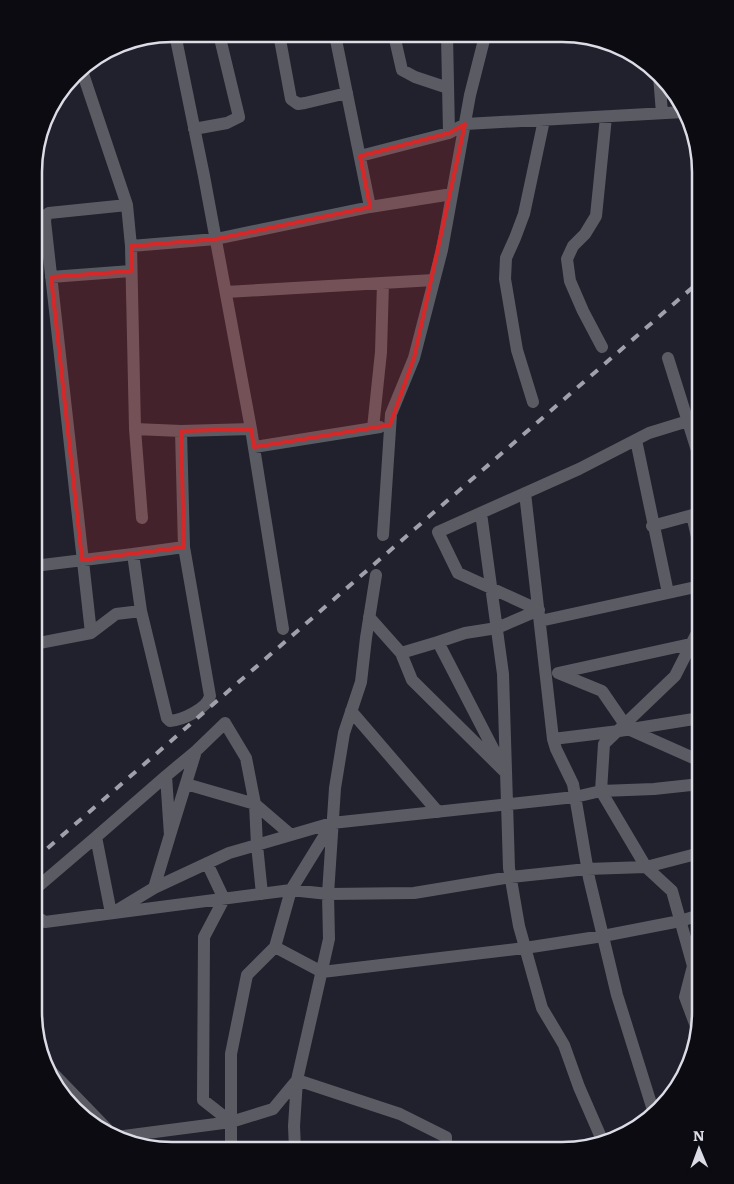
<svg xmlns="http://www.w3.org/2000/svg" width="734" height="1184" font-family="Literata,serif">
	<rect width="100%" height="100%" fill="#20212d"/>
	<g fill="none" stroke-linecap="round" stroke-linejoin="round">
		<path stroke="#5b5c63" stroke-width="12" d="M 175,34 L 204,176 L 251,429 L 283,629
			M 279,34 L 291,99 L 298,104 L 305,103 L 347,93
			M 335,35 L 370,207
			M 394,35 L 402,70 L 415,77 L 448,88
			M 447,35 L 449,133
			M 81,68 L 127,205 L 131,246 L 135,429 L 142,518
			M 659,76 L 662,113
			M 194,129 L 227,123 L 239,117 L 219,34
			M 360,156 L 449,133 L 465,124 L 684,112
			M 131,246 L 216,239 L 370,207 L 452,194
			M 51,277 L 131,271
			M 226,292 L 434,280
			M 602,347 L 583,311 L 570,281 L 567,259 L 573,246 L 585,234 L 596,216 L 606,117
			M 668,358 L 700,460
			M 533,402 L 517,350 L 505,279 L 506,258 L 515,238 L 524,214 L 544,120
			M 373,428 L 381,352 L 383,283
			M 135,429 L 181,431 L 251,429
			M 636,440 L 668,593
			M 254,447 L 380,427
			M 525,493 L 553,739 L 556,749 L 573,784 L 589,878 L 617,995 L 653,1110
			M 481,513 L 503,674 L 509,868 L 519,926 L 542,1008 L 564,1045 L 579,1087 L 603,1142
			M 692,515 L 700,550
			M 652,526 L 700,513
			M 383,535 L 391,414 L 414,358 L 442,250 L 470,95 L 485,36
			M 133,554 L 141,611 L 167,718 L 170,721 C 182,720 207,709 210,696 L 184,547 L 181,431
			M 34,566 L 133,554 L 184,547
			M 369,617 L 401,653 L 412,680 L 506,773
			M 540,621 L 700,586
			M 91,633 L 45,221 L 46,215 L 49,213 L 127,205
			M 438,642 L 465,633 L 497,628 L 539,610 L 458,573 L 438,532 L 579,469 L 649,433 L 688,421
			M 34,644 L 91,633 L 116,614 L 141,611
			M 401,653 L 438,642 L 500,762
			M 558,673 L 602,691 L 628,729 L 700,761
			M 558,673 L 695,643
			M 351,711 L 438,812
			M 553,739 L 619,731 L 700,718
			M 196,751 L 225,723 L 246,758 L 255,804 L 291,835
			M 186,784 L 255,804 L 257,845 L 262,894
			M 96,837 L 166,776
			M 207,863 L 224,899 L 204,937 L 203,1100 L 231,1122
			M 154,888 L 170,835 L 166,776 L 196,751 L 170,835
			M 34,890 L 96,837 L 111,913
			M 116,911 L 154,888 L 229,853 L 332,823 L 575,797 L 601,791 L 654,789 L 700,784
			M 34,915 L 45,922 L 291,890 L 328,894 L 414,893 L 511,877 L 587,869 L 646,867 L 700,853
			M 275,947 L 322,972 L 525,948 L 603,936 L 680,921 L 700,915
			M 697,1029 L 685,997 L 693,966 L 672,891 L 646,867 L 601,791 L 604,744 L 675,676 L 700,627
			M 45,1065 L 107,1129
			M 124,1136 L 231,1122 L 273,1109 L 297,1080 L 400,1114 L 446,1137 L 446,1150
			M 231,1149 L 231,1054 L 247,975 L 275,947 L 291,890 L 331,825
			M 295,1149 L 294,1126 L 297,1080 L 329,939 L 328,894 L 335,788 L 344,733 L 361,682 L 366,638 L 376,575"/>
		<path stroke="#9fa0aa" stroke-width="4" stroke-dasharray="9 9" stroke-linecap="butt" d="M 34,860 L 700,281"/>
	</g>
	<path fill="#d62828" fill-opacity="0.2" stroke="#d62828" stroke-width="4" stroke-linejoin="round" d="M 465,124 L 414,358 L 390,425 L 254,447 L 251,429 L 181,431 L 184,547 L 82,560 L 51,277 L 131,271 L 131,246 L 216,239 L 370,207 L 360,156 L 449,133 Z"/>
	<path d="M0 0H734V1184H0ZM172 42H562A130 130 0 0 1 692 172V1012A130 130 0 0 1 562 1142H172A130 130 0 0 1 42 1012V172A130 130 0 0 1 172 42Z" fill="#0b0b11" fill-rule="evenodd"/>
	<path fill="none" stroke="#dbdce5" stroke-width="2.5" d="M172 42H562A130 130 0 0 1 692 172V1012A130 130 0 0 1 562 1142H172A130 130 0 0 1 42 1012V172A130 130 0 0 1 172 42Z"/>
	<g transform="translate(699 1149) rotate(359)" stroke="#0b0b11" stroke-width="4" paint-order="stroke">
	<path d="M0-4L9 19L0 12L-9 19Z" fill="#dbdce5"/>
	<text y="-8" font-size="14" font-weight="bold" text-anchor="middle" fill="#dbdce5">N</text>
	</g>
</svg>
